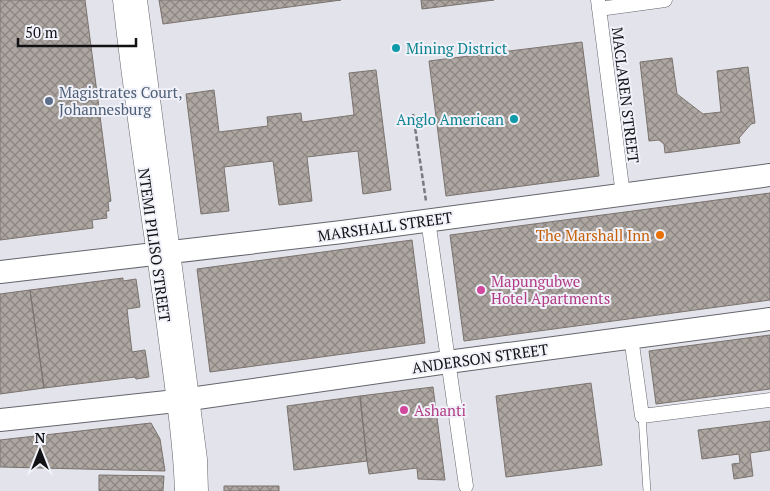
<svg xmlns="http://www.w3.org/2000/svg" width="770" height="491" font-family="'PT Serif',serif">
	<defs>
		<pattern id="building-cross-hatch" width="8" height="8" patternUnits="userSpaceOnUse" patternTransform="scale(1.25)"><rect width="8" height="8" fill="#ada6a1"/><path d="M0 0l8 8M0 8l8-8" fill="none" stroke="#8b8682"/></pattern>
	</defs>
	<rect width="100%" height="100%" fill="#e3e3eb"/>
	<path fill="url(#building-cross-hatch)" stroke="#7a736e" d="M 0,0 L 85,0 L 111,201 L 108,202 L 109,211 L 106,211 L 107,218 L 92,220 L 93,228 L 0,240 Z
		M 159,0 L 341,0 L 163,24 Z
		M 421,0 L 494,0 L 422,9 Z
		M 582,42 L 599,176 L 446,196 L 429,61 Z
		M 672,58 L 677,94 L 703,114 L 721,112 L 717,71 L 748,67 L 755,123 L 751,124 L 739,138 L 740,143 L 665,153 L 664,144 L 659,140 L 649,141 L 640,62 Z
		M 376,70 L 391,190 L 363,194 L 358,151 L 307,157 L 312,201 L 279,205 L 273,161 L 224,167 L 229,211 L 201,214 L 186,94 L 214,90 L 219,132 L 268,126 L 267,117 L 301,113 L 302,122 L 354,115 L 349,73 Z
		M 770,193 L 770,300 L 464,341 L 450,235 Z
		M 412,240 L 425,343 L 210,372 L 197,269 Z
		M 123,278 L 123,281 L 136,279 L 140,307 L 127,309 L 132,352 L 145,350 L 149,377 L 136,379 L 135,377 L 44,388 L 30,290 Z
		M 30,290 L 44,388 L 0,394 L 0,294 Z
		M 770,335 L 770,389 L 656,404 L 649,351 Z
		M 591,383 L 602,465 L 506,477 L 496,396 Z
		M 433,387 L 445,480 L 418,479 L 417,468 L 369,474 L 367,461 L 360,396 Z
		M 360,396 L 367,461 L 294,470 L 287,406 Z
		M 770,421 L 770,450 L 750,453 L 753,476 L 734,479 L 732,464 L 740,463 L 739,454 L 702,459 L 698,430 Z
		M 151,423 L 160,439 L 165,471 L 0,467 L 0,440 Z
		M 99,475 L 164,476 L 163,491 L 99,491 Z
		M 224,486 L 279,486 L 279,491 L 224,491 Z"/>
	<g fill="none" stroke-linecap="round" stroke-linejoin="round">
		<defs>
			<path id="service" d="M 642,416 L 647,491"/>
			<path id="minor" d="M 598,0 L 623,195
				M 599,9 L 665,0
				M 428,220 L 466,486
				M 631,337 L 642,416 L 770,400"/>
			<path id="tertiary" d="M 122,0 C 134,109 151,217 166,326 C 173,381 182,436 184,491
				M 138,0 L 198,459 L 199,491"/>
			<path id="primary" d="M 0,272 L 342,232 L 770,175
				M 0,420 L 176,401 L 448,362 L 770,319"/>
		</defs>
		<use href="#service" stroke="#64656c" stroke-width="8"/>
		<use href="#minor" stroke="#64656c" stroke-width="15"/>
		<use href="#tertiary" stroke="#64656c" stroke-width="19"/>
		<use href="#primary" stroke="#64656c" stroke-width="24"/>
		<path stroke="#79797e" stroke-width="2.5" stroke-dasharray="5 2.5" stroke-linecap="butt" d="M 413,114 L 426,201"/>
		<use href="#service" stroke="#fff" stroke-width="7"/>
		<use href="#minor" stroke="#fff" stroke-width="14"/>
		<use href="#tertiary" stroke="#fff" stroke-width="18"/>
		<use href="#primary" stroke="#fff" stroke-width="22"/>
	</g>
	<g fill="#0f9aa8" stroke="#f0f1f9" stroke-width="2">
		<circle cx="396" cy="48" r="5"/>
		<circle cx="514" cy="119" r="5"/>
	</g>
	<circle fill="#5c6f8a" stroke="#f0f1f9" stroke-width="2" cx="49" cy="101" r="5"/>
	<circle fill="#e8710a" stroke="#f0f1f9" stroke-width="2" cx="660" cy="235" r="5"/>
	<g fill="#d1479c" stroke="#f0f1f9" stroke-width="2">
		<circle cx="481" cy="290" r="5"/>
		<circle cx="404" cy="410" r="5"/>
	</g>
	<g text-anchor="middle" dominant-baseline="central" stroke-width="4" stroke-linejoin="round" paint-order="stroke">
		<g font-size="15" fill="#0d838f" stroke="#f0f1f9" text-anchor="start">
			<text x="406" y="48">Mining District</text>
			<text x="504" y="119" text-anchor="end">Anglo American</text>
		</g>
		<g font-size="15" fill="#4e5e75" stroke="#f0f1f9" text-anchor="start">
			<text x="59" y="92">Magistrates Court,<tspan x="59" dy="17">Johannesburg</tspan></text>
		</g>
		<g font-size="15" fill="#121214" stroke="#f0f1f9">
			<text transform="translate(626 95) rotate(83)">MACLAREN STREET</text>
			<text transform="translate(385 226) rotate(-8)">MARSHALL STREET</text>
			<text transform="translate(155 245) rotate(82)">NTEMI PILISO STREET</text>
			<text transform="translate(480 358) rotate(-8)">ANDERSON STREET</text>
		</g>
		<g font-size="15" fill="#c56008" stroke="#f0f1f9" text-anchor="end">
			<text x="650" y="235">The Marshall Inn</text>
		</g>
		<g font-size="15" fill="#b23c85" stroke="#f0f1f9" text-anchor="start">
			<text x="491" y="281">Mapungubwe<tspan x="491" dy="17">Hotel Apartments</tspan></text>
			<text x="414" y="410">Ashanti</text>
		</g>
	</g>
	<g transform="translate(40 451)" stroke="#f0f1f9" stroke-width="4" paint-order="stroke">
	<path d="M0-4L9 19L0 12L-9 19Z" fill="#121214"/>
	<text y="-8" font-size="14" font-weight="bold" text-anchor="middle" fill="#121214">N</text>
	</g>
	<path d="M18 38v8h118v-8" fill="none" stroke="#121214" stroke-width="2.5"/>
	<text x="25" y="38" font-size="15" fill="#121214" stroke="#f0f1f9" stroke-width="4" paint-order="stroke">50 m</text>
</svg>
